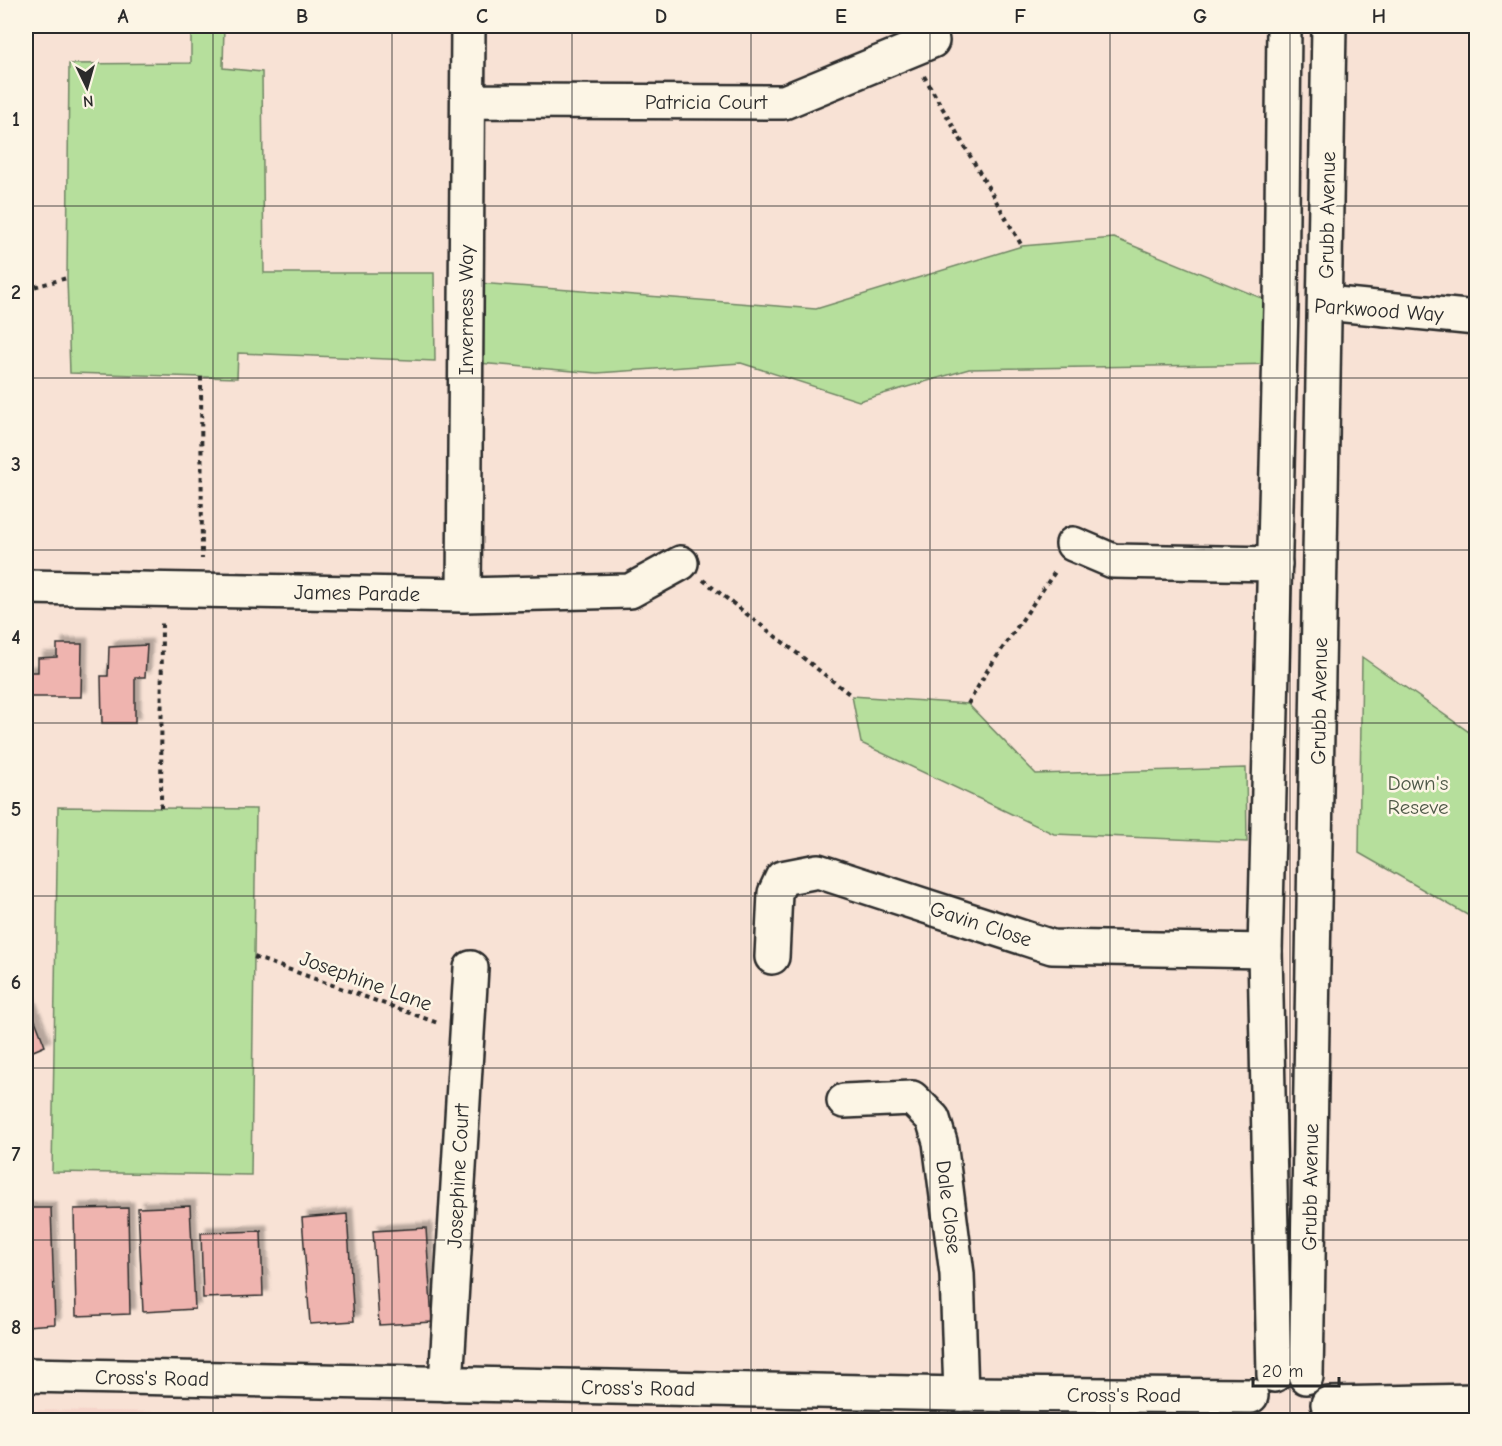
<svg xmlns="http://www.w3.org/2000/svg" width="1502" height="1446" font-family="'Comic Neue',sans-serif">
	<defs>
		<filter id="shadow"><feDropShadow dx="5.5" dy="-5.5" stdDeviation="1.5" flood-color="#0004"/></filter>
	</defs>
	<rect width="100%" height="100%" fill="#f8e2d5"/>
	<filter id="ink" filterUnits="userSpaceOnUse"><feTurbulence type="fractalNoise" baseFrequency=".0167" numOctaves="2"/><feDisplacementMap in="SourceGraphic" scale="12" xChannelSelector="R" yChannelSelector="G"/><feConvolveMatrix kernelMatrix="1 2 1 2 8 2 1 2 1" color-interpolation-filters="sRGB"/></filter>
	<g filter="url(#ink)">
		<path fill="#f5d4ca" d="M 26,1410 L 838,1420 L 26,1420 Z"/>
		<path fill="#b6df9c" stroke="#708564" stroke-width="1.5" d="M 191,26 L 224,26 L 223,68 L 262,72 L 264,273 L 434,273 L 435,361 L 238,353 L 237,378 L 70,373 L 67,278 L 69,64 L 191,63 Z
			M 1114,238 L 1281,306 L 1280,364 L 969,369 L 859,401 L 741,363 L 597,373 L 466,362 L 466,282 L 816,309 L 1022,246 Z
			M 1362,657 L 1476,737 L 1476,920 L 1359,853 Z
			M 852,696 L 968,704 L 1036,774 L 1246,768 L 1247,842 L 1054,834 L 861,743 Z
			M 58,807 L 256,809 L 251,1175 L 52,1172 Z"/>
		<path fill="#efb4af" stroke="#2b2b2b" stroke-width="1.5" filter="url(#shadow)" d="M 57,644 L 82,644 L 81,697 L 27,697 L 26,672 L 38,672 L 38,658 L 57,657 Z
			M 147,645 L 145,677 L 135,677 L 135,723 L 102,723 L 101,676 L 108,676 L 109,647 Z
			M 26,997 L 45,1046 L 26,1054 Z
			M 190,1206 L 195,1309 L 143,1312 L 138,1208 Z
			M 26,1208 L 51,1208 L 55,1324 L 26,1326 Z
			M 128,1208 L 130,1314 L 76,1316 L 74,1209 Z
			M 347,1214 L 354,1321 L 310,1324 L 302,1218 Z
			M 426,1228 L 432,1322 L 379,1325 L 373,1231 Z
			M 261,1231 L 263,1296 L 203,1298 L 201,1233 Z"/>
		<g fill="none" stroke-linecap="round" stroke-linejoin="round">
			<defs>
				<path id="street" d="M 468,101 L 784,102 L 932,41
					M 1326,303 L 1476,318
					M 1073,544 L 1113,561 L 1275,564
					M 26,587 L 464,595 L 630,591 L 681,563
					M 464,595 L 468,26
					M 772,957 L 775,893 L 782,878 L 818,871 L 1052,947 L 1265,951
					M 844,1101 L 912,1098 L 933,1119 L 940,1142 L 957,1274 L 961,1394
					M 446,1384 L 471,968"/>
				<path id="secondary" d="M 26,1375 L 961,1394 L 1251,1396
					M 1274,1375 L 1265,951 L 1281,306 L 1284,26
					M 1306,1377 L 1329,26
					M 1328,1404 L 1476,1401"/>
			</defs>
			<use href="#street" stroke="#2b2b2b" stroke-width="38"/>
			<use href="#secondary" stroke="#2b2b2b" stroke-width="38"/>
			<path stroke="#2b2b2b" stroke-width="4" stroke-dasharray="4.5 4.5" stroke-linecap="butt" d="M 924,76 L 1022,246
				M 26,289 L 67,278
				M 201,377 L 202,559
				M 703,580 L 852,696
				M 968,704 L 987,671 L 1057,569
				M 161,808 L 162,620
				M 254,957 L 438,1023"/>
			<use href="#street" stroke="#fcf5e5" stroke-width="33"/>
			<use href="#secondary" stroke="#fcf5e5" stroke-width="33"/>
		</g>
	</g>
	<path fill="none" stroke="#2b2b2b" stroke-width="1.5" stroke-opacity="0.55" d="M 213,26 L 213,1420M 392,26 L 392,1420M 572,26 L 572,1420M 751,26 L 751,1420M 930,26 L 930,1420M 1110,26 L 1110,1420M 1290,26 L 1290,1420M 26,206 L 1476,206M 26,378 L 1476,378M 26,550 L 1476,550M 26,723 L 1476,723M 26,896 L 1476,896M 26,1068 L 1476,1068M 26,1240 L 1476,1240"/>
	<g text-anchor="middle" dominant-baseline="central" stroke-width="5" stroke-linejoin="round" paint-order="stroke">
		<g font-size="21" fill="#2b2b2b" stroke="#fcf5e5">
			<text x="706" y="102">Patricia Court</text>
			<text transform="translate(1327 215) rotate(-89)">Grubb Avenue</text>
			<text transform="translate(466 310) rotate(-90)">Inverness Way</text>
			<text transform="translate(1379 310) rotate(4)">Parkwood Way</text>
			<text transform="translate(357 593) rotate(1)">James Parade</text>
			<text transform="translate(1319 701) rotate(-89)">Grubb Avenue</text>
			<text transform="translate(981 924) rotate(18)">Gavin Close</text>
			<text transform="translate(366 981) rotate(20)">Josephine Lane</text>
			<text transform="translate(458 1176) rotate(-87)">Josephine Court</text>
			<text transform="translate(1310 1187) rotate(-89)">Grubb Avenue</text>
			<text transform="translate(949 1207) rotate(83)">Dale Close</text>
			<text transform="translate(152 1378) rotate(1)">Cross's Road</text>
			<text transform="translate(638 1388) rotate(1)">Cross's Road</text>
			<text x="1124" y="1395">Cross's Road</text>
		</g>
		<g font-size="21" fill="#4e5847" stroke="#fcf5e5">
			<text x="1418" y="783">Down's<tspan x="1418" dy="24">Reseve</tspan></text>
		</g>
	</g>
	<rect width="1502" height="1446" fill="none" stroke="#fcf5e5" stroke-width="66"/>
	<g transform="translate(87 87) rotate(175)" stroke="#fcf5e5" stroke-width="4.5" paint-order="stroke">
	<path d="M0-4.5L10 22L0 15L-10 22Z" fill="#2b2b2b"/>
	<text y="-9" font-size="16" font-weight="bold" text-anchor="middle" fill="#2b2b2b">N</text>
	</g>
	<path d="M1253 1377v9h86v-9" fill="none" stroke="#2b2b2b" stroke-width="3"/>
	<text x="1262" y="1377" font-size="18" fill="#2b2b2b" stroke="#fcf5e5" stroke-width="4.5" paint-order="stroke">20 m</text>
	<rect x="33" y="33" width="1436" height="1380" fill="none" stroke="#2b2b2b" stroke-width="2"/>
	<g font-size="20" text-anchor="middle" font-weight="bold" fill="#2b2b2b">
		<text x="123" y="23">A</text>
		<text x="302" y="23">B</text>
		<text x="482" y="23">C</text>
		<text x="661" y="23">D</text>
		<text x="841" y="23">E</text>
		<text x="1020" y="23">F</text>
		<text x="1200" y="23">G</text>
		<text x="1379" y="23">H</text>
		<text x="16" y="126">1</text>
		<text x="16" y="299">2</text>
		<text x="16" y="471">3</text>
		<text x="16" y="644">4</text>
		<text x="16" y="816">5</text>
		<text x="16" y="989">6</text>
		<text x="16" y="1161">7</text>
		<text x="16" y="1334">8</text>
	</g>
</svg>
